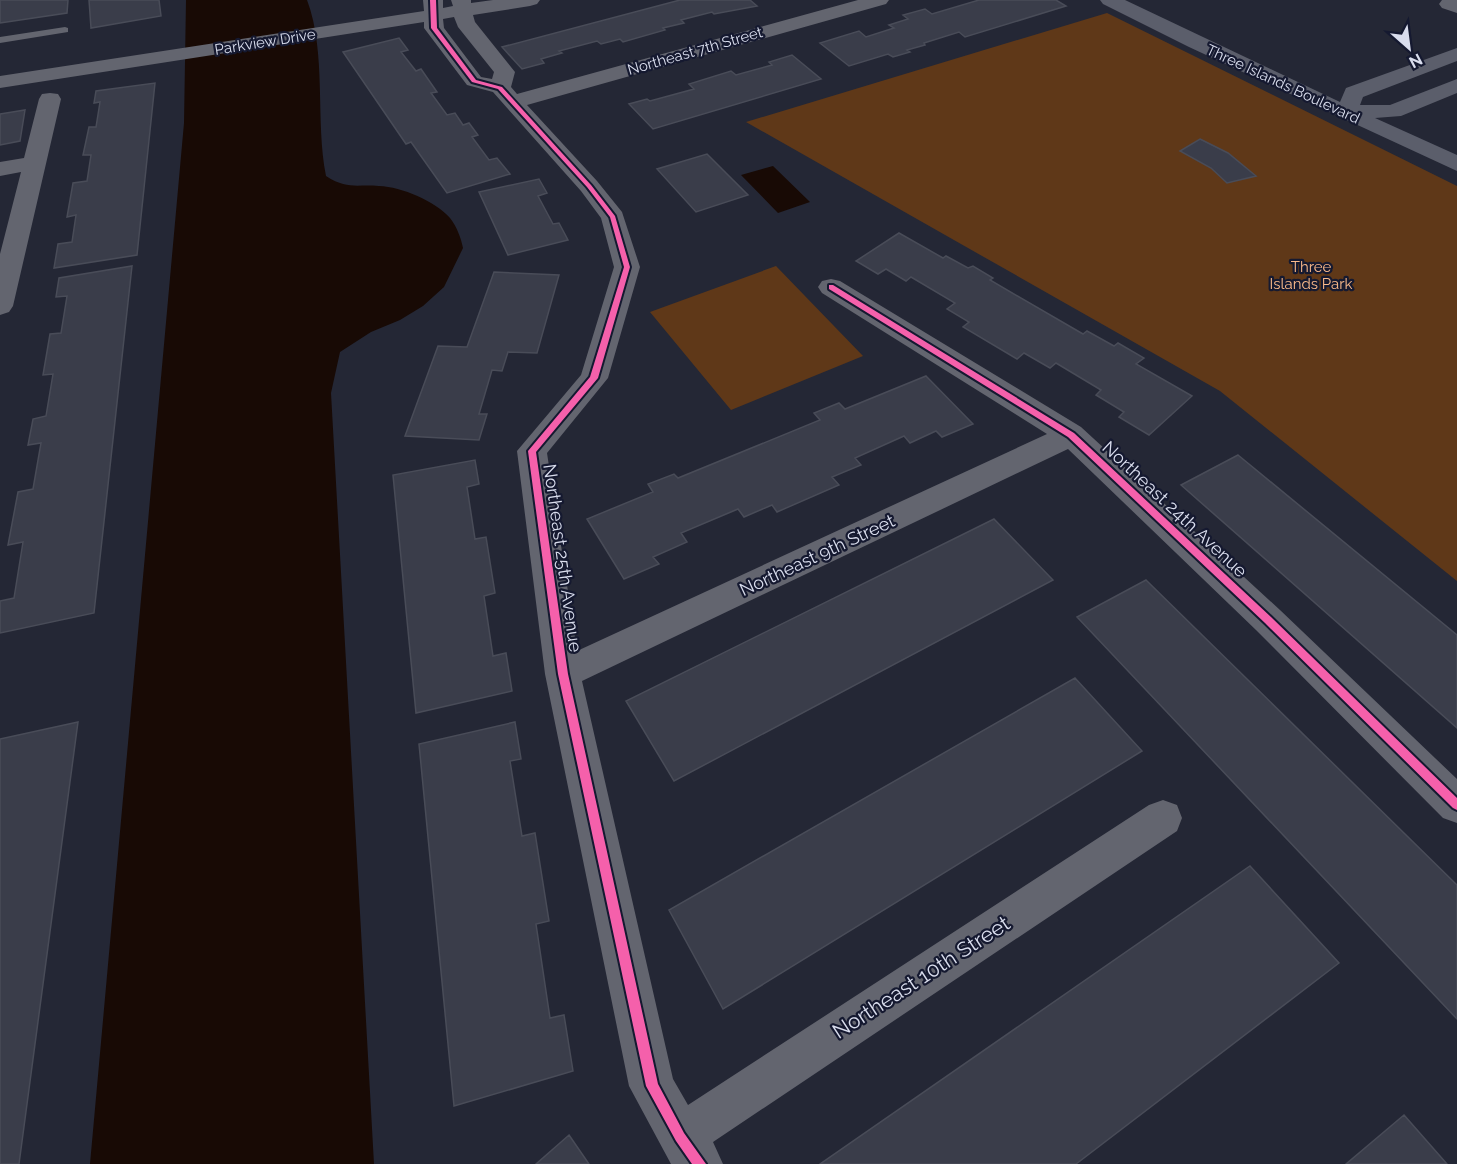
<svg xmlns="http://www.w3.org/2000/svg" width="1457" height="1164" font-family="Raleway,sans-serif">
	<rect width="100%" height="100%" fill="#242735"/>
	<path fill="#5f3818" d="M 1107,13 L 1457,186 L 1457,581 L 1220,391 L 746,122 Z
		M 776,266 L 863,356 L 731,410 L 650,312 Z"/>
	<path fill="#180a05" d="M 186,0 L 307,0 C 327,53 315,121 326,176 C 348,190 356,184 379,186 C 402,187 435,201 450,218 C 457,227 461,238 463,248 L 444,287 L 423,306 L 400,320 L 371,332 L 340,352 L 331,393 L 374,1164 L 90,1164 L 184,123 Z
		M 773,166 L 810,202 L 778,213 L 741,175 Z"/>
	<path fill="#3a3d4a" stroke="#494c58" stroke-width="1.5" d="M 0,0 L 68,0 L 67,13 L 0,23 Z
		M 89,0 L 159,0 L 161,16 L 91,28 Z
		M 680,0 L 750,0 L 757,6 L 714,14 L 712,12 L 681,20 L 684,23 L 663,28 L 665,30 L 623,42 L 620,39 L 601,44 L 597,41 L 559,51 L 562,53 L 541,59 L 544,63 L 522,69 L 502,47 Z
		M 979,0 L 1056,0 L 1066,6 L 965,37 L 959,32 L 924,43 L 925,45 L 907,50 L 910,52 L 893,57 L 888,54 L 849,66 L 820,43 L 859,31 L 866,37 L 894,28 L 889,25 L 908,19 L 903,15 L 925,9 L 932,14 Z
		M 399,38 L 408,50 L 401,52 L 416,71 L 421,69 L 437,92 L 431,93 L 447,115 L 455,113 L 463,125 L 469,123 L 478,135 L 472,137 L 489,160 L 497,158 L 510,174 L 447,193 L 411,142 L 406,144 L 343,52 Z
		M 792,55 L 821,79 L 653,129 L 629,104 L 647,99 L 650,101 L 694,89 L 689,84 L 731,71 L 736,75 L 772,65 L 769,62 Z
		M 155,83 L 137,255 L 54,268 L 58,244 L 72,242 L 76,215 L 67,217 L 73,183 L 87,181 L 91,155 L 83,155 L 89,127 L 96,127 L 100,102 L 94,103 L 96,91 Z
		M 25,110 L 20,141 L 0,145 L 0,114 Z
		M 1200,139 L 1228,153 L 1256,176 L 1227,183 L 1211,168 L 1180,151 Z
		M 707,154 L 748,195 L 696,212 L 657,169 Z
		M 539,179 L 547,193 L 538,196 L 553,224 L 559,223 L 568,240 L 508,255 L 479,192 Z
		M 899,233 L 943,258 L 946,256 L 968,268 L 973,266 L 993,278 L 990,280 L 1083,334 L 1087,331 L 1114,346 L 1118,343 L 1144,358 L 1136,364 L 1192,396 L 1149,435 L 1119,417 L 1124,412 L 1096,395 L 1101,390 L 1056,363 L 1050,368 L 1024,353 L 1017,359 L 963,327 L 969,322 L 947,309 L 955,303 L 911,277 L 906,281 L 886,269 L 878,274 L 856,261 Z
		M 132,266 L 94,613 L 0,633 L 0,601 L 14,598 L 23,542 L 8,545 L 18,492 L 33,489 L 41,443 L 28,445 L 33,419 L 46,416 L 53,374 L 43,375 L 50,334 L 61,333 L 67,296 L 56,297 L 59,278 Z
		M 494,272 L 559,275 L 537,353 L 508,352 L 502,371 L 492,370 L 479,414 L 487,414 L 479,440 L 405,436 L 438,346 L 467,347 Z
		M 926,376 L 973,424 L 942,437 L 936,431 L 910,443 L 904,436 L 855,458 L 861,465 L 832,477 L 839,485 L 777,512 L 772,505 L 744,517 L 738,509 L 681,533 L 687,542 L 653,557 L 659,564 L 624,579 L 587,519 L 653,492 L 648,484 L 674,474 L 678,478 L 820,420 L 814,413 L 839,403 L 845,409 Z
		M 1238,455 L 1457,635 L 1457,728 L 1181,485 Z
		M 475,460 L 479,484 L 467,487 L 475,539 L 486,537 L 495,593 L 484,596 L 493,656 L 506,653 L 512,691 L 416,713 L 393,475 Z
		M 994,519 L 1053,580 L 674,781 L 626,701 Z
		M 1146,580 L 1457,885 L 1457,1019 L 1077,617 Z
		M 1075,678 L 1142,751 L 723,1009 L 669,910 Z
		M 78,722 L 19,1164 L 0,1164 L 0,739 Z
		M 515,722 L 521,759 L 510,761 L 522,836 L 535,833 L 549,921 L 536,924 L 550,1018 L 564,1015 L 573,1071 L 454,1106 L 419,744 Z
		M 1250,866 L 1339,963 L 1076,1164 L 820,1164 Z
		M 1404,1115 L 1447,1164 L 1346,1164 Z
		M 569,1135 L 589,1164 L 536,1164 Z"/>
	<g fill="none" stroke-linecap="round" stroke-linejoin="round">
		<path fill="#63656f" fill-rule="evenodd" d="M 65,27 L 68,28 L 68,32 L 0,43 L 0,37 Z"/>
		<path fill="#63656f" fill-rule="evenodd" d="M 423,0 L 443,0 L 443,8 L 453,6 L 451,0 L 471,0 L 471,3 L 493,0 L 540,0 L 537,4 L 530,6 L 473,15 L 475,22 L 515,72 L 511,87 L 517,94 L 858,0 L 889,0 L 886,4 L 527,105 L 597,181 L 622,212 L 640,267 L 608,378 L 547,453 L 577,651 L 1047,434 L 822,293 L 818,287 L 822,281 L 831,279 L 840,281 L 1081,427 L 1280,610 L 1457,779 L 1457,823 L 1443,818 L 1256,630 L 1068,449 L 582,681 L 673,1079 L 688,1105 L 1149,805 L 1163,800 L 1177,805 L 1182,818 L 1177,831 L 713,1142 L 723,1164 L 671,1164 L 629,1086 L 545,674 L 517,451 L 581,375 L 614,267 L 601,218 L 581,191 L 493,92 L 467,85 L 424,28 L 424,22 L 0,88 L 0,76 L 424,11 ZM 454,17 L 458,27 L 494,72 L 492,79 L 481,77 L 444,28 L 443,19 Z
			M 1442,0 L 1457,0 L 1457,13 L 1442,8 L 1439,4 Z
			M 50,93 L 58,94 L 61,99 L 13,306 L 9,312 L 0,315 L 0,254 L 21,172 L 0,176 L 0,162 L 24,158 L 39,99 L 42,94 Z"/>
		<path fill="#5b5e6b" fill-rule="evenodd" d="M 1100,0 L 1125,0 L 1340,102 L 1346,88 L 1457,48 L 1457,61 L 1363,97 L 1360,105 L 1390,105 L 1457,79 L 1457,93 L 1401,116 L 1375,118 L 1457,155 L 1457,171 L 1189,47 L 1103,4 Z"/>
		<defs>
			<path id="cycleway" d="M 430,0 L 436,0 L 437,28 L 476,80 L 502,87 L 591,185 L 615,216 L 630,267 L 598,378 L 536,452 L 568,674 L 658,1084 L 684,1133 L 706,1164 L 692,1164 L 676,1141 L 646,1086 L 558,674 L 528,451 L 590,377 L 624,267 L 610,217 L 587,187 L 498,89 L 472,82 L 431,28 Z
				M 829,285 L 833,285 L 1074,433 L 1271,617 L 1457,798 L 1457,810 L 1453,808 L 1265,623 L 1068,437 L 829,289 Z"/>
		</defs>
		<use href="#cycleway" stroke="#151930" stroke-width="4"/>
		<use href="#cycleway" fill="#f560ab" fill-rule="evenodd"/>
	</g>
	<g text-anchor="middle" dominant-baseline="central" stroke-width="4.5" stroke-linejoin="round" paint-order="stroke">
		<g font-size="15" fill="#d9dded" stroke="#151930">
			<text transform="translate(265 42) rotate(-9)">Parkview Drive</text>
			<text transform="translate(695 51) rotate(-16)">Northeast 7th Street</text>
			<text transform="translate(1283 84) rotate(25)">Three Islands Boulevard</text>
		</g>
		<g font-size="15" fill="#fbba8a" stroke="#151930">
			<text x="1311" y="267">Three<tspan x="1311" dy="17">Islands Park</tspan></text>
		</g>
		<g font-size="18" fill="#d9dded" stroke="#151930">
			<text transform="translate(1175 509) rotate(43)">Northeast 24th Avenue</text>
			<text transform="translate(817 555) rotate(-25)">Northeast 9th Street</text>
			<text transform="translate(563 558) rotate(82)">Northeast 25th Avenue</text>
		</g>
		<g font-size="21" fill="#d9dded" stroke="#151930">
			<text transform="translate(921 977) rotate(-33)">Northeast 10th Street</text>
		</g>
	</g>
	<g transform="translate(1409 48) rotate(152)" stroke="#151930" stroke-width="4.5" paint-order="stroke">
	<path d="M0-4.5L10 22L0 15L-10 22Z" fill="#d9dded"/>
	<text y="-9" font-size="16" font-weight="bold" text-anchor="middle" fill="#d9dded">N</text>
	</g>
</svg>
